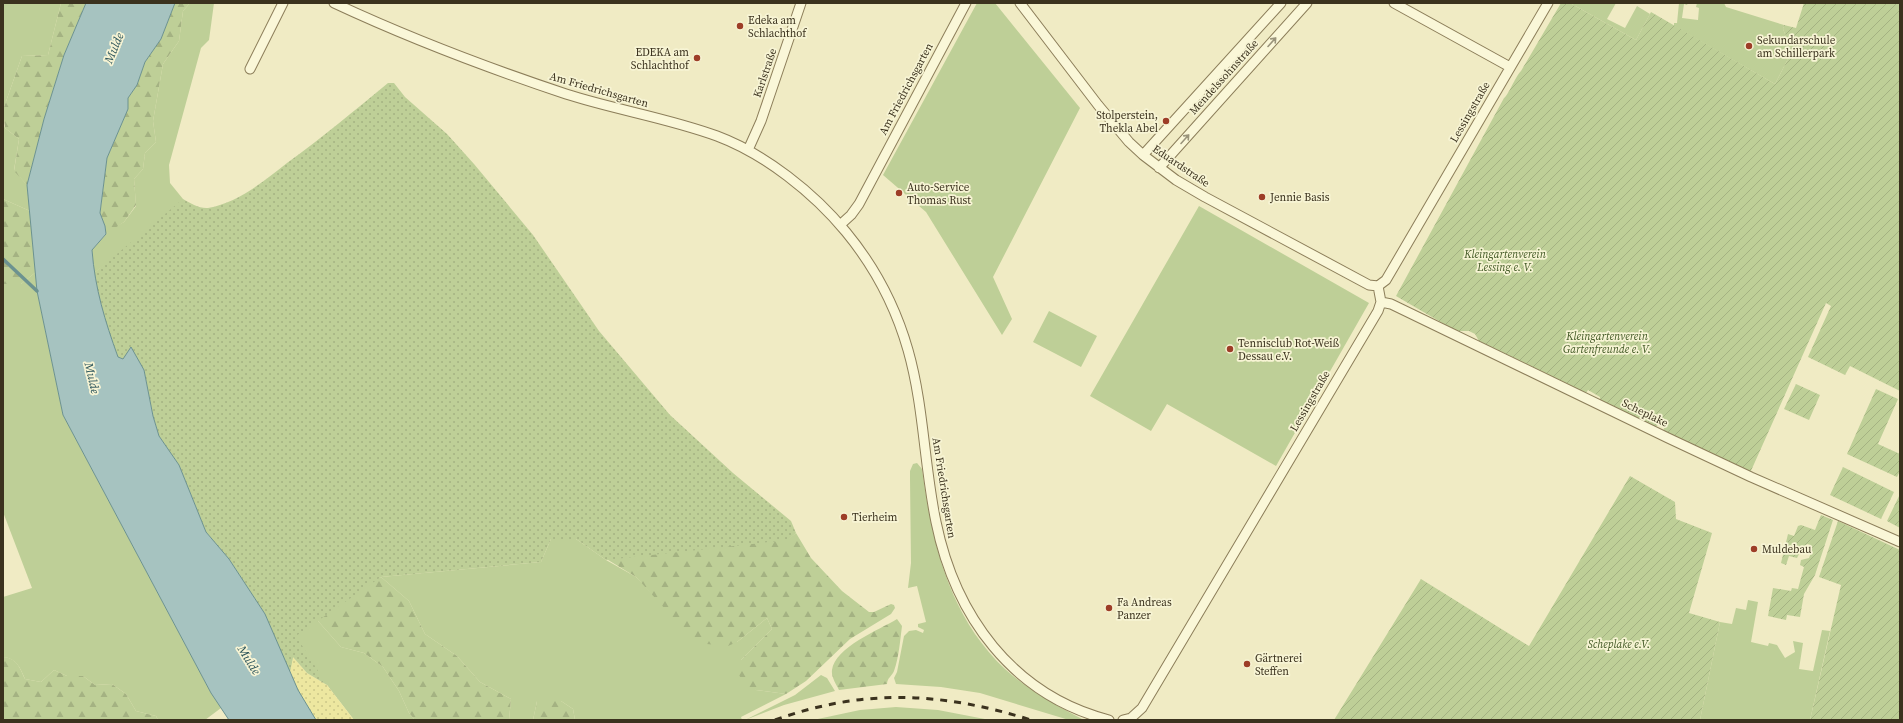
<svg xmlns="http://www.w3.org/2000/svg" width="1903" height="723" font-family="'Source Serif 4',serif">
	<defs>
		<pattern id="forest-firs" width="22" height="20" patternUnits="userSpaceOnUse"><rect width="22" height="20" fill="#becf97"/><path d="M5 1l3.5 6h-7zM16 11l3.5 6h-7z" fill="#a4b282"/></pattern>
		<pattern id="sand-dots" width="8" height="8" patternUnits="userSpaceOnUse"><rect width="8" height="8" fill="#ede7a0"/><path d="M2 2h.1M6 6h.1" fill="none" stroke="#ccc789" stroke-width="1.8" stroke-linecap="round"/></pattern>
		<pattern id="park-dots" width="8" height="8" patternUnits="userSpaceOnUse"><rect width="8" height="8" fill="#becf97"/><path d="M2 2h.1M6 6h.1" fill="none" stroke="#a4b282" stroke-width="1.8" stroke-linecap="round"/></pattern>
		<pattern id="garden-furrows" width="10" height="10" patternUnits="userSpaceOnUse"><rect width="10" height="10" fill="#becf97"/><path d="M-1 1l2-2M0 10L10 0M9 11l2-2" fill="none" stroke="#a4b282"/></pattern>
	</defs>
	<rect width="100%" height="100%" fill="#f0ebc4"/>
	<path fill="#becf97" d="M 3,3 L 61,3 L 48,55 L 22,56 L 3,110 Z
		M 190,3 L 214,3 L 209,40 L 201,48 L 169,165 L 170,183 L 183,199 L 184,206 L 94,273 L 92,250 L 110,230 L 124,222 L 136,206 L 134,179 L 143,169 L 145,153 L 156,142 L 153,121 L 163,64 L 179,41 L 183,11 Z
		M 977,3 L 995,3 L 1080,108 L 993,277 L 1012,319 L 1002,335 L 926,212 L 883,175 Z
		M 1570,3 L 1616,3 L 1607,19 L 1625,28 L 1637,6 L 1650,14 L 1636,40 Z
		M 1679,3 L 1688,3 L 1687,5 L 1684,4 L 1682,18 L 1698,20 L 1699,8 L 1696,7 L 1697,3 L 1724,3 L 1726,7 L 1784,25 L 1783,29 L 1792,51 L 1775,84 L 1674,26 L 1674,23 L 1677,23 Z
		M 3,124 L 5,128 L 19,139 L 14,170 L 27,185 L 30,211 L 3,199 Z
		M 1199,206 L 1369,303 L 1276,466 L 1167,404 L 1151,431 L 1090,396 Z
		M 36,272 L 37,291 L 63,415 L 211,693 L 221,708 L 205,720 L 158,720 L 156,716 L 136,711 L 126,694 L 112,684 L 95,685 L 83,676 L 67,676 L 54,670 L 41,682 L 25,679 C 20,667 16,658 3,657 L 3,597 L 32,588 L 3,512 L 3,284 L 21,284 Z
		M 1049,311 L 1097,336 L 1081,367 L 1033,342 Z
		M 917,463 L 922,469 C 932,543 949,616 1005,669 C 1028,690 1057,706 1084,720 L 1069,720 L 980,693 L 941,687 L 896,684 L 894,678 L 897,672 L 904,636 L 909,631 L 916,630 L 923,633 L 924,630 L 918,627 L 918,624 L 926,622 L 917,586 L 908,588 L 911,563 L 910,479 L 910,471 L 913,464 Z
		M 551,539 L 576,539 L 606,560 L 636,577 L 661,603 L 737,642 L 767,618 L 772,629 L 741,660 L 756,690 L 786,694 L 741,717 L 742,720 L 575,720 L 573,709 L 561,701 L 537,701 L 533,720 L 509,720 L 511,699 L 480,682 L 457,656 L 425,634 L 409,601 L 381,577 L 541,562 Z
		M 1748,600 L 1758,602 L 1751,642 L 1768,646 L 1769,643 L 1777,645 L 1785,658 L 1795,652 L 1793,641 L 1803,643 L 1799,669 L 1813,671 L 1822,630 L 1830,631 L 1810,720 L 1700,720 L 1720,622 L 1732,624 L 1736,608 L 1746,610 Z
		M 265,614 L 318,621 L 341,647 L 364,653 L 383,667 L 399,691 L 409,713 L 415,720 L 354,720 L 327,685 L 293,657 L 290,672 Z
		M 821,675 L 827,678 L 835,691 L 784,705 L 745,720 L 795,695 Z
		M 896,707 L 938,710 L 990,720 L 813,720 L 860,710 Z"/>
	<path fill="url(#forest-firs)" d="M 61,3 L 86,3 L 64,55 L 44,119 L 27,185 L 14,171 L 19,139 L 5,128 L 3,110 L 22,56 L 48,55 Z
		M 175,3 L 190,3 L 183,11 L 179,41 L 163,64 L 153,121 L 156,142 L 145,153 L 143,169 L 134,179 L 136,205 L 124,222 L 106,234 L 105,226 L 100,214 L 107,158 L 128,109 L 128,98 L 137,85 L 145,62 L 161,39 Z
		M 3,199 L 30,211 L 36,272 L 21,284 L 3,284 Z
		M 556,300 L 787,540 L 796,533 L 811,558 L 842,591 L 869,612 L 874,612 L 891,604 L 894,605 L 895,608 L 891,614 L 850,639 L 806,681 L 786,694 L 756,690 L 746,686 L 737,672 L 741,660 L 772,629 L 767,618 L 737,642 L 728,646 L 696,643 L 636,577 L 595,552 Z
		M 381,577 L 409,601 L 425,634 L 457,656 L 480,682 L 511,699 L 509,720 L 415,720 L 409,713 L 399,691 L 383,667 L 364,653 L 341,647 L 318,621 L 301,620 Z
		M 897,619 L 902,626 C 900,641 899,657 894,671 C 892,676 887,678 887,684 L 839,690 C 836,684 831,677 832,670 C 835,647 879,630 897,619 Z
		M 3,657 C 17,658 20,668 25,679 L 41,682 L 54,670 L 67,676 L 83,676 L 95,685 L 112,684 L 126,694 L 136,711 L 156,716 L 158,720 L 3,720 Z
		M 537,701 L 561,701 L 573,709 L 575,720 L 533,720 Z"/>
	<path fill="url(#sand-dots)" d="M 293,657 L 307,673 L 327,685 L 354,720 L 316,720 L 298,691 L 290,672 Z"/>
	<path fill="url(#park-dots)" d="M 388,83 L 394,83 L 405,97 L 447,134 L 474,164 L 533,235 L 599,331 L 670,415 L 733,473 L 791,521 L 796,533 L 788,540 L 606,560 L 576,539 L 551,539 L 541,562 L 381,577 L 296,636 L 327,685 L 307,673 L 293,657 L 290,672 L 265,614 L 229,559 L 206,532 L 179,465 L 159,436 L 153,416 L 144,370 L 131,348 L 123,359 L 118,357 L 103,316 L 94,273 L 183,199 C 190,203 200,209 208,208 C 238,203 264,181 287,163 C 322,138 355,110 388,83 Z"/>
	<path fill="url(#garden-furrows)" d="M 1561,3 L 1570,3 L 1636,40 L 1651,12 L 1775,84 L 1792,51 L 1783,29 L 1784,25 L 1796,28 L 1804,3 L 1900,3 L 1900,391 L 1850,366 L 1845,375 L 1808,357 L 1831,306 L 1826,303 L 1750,473 L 1663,431 L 1665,426 L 1658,423 L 1657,426 L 1653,426 L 1600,400 L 1600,397 L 1588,390 L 1586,393 L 1479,341 L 1475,334 L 1469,331 L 1456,331 L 1396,296 L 1504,98 C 1508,96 1515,77 1521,71 Z
		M 1796,384 L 1820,395 L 1809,420 L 1784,409 Z
		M 1876,389 L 1898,399 L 1878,444 L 1900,454 L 1900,471 L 1897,477 L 1847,454 Z
		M 1843,467 L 1894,492 L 1881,519 L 1830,495 Z
		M 1630,476 L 1675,502 L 1676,519 L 1712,533 L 1689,613 L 1720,622 L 1700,720 L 1334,720 L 1421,579 L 1529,646 Z
		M 1900,494 L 1900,528 L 1887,521 Z
		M 1821,515 L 1833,520 L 1815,575 L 1804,594 L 1800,617 L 1787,615 L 1786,620 L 1768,616 L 1773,588 L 1791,591 L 1792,588 L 1798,589 L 1804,567 L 1800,565 L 1801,560 L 1809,558 L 1812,550 L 1811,545 L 1807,544 L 1801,550 L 1797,558 L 1789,556 L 1786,565 L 1781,563 L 1788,534 L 1794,536 L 1798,526 L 1801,525 L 1815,530 Z
		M 1838,521 L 1900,550 L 1900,720 L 1810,720 L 1841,585 L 1819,577 Z"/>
	<path fill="#a6c3c0" stroke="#6c9290" d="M 86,3 L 175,3 L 161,39 L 145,62 L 137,85 L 128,98 L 128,109 L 107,158 L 100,213 L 105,226 L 106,234 L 92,250 C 95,289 105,321 118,357 L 123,359 L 131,347 L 144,370 L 153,416 L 159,436 L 179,465 L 206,532 L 229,559 L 265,614 L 298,690 L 316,720 L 229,720 L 211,693 L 63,415 L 37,291 L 27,185 L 44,119 L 64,55 Z"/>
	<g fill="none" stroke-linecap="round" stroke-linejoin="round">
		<path stroke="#6c9290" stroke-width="3.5" d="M 3,259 L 37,291"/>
		<defs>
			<path id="minor" d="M 334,3 C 409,38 488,68 566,94 C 616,110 668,118 717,136 C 765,154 814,193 846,232 C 874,266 896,308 908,350 C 924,406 924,465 936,522 C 955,615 1012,695 1109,720
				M 1020,3 L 1098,105 L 1129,142 L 1143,155 L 1176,180 L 1205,197 L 1369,285 L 1378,286
				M 1394,3 L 1510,67
				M 250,69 L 283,3
				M 748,150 L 761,121 L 801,3
				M 1143,155 L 1281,3
				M 1159,168 L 1307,3
				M 840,225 L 851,215 L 859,204 L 966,3
				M 1378,286 L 1386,280 L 1548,3
				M 1381,302 L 1391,304 L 1668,438 L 1751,477 L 1900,542
				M 1123,720 L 1131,718 L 1142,708 L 1378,311 L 1381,302 L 1378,286"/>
		</defs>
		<use href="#minor" stroke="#8c7e5a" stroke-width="11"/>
		<use href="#minor" stroke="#faf7d8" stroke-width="9"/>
		<path stroke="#3b321e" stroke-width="3" stroke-dasharray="7 7" stroke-linecap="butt" d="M 775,720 C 864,688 942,692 1031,720"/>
	</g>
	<defs><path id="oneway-shaft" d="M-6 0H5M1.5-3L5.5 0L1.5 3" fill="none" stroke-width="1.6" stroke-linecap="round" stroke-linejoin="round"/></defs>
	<g stroke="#9a947b">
		<use href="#oneway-shaft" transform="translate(1272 42) rotate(-48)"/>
		<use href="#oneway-shaft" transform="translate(1185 139) rotate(-48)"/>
	</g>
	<g fill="#9d3d27" stroke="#f7f4d4" stroke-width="1.5">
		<circle cx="740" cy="26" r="4"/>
		<circle cx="1749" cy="46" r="4"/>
		<circle cx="697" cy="58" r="4"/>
		<circle cx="1166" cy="121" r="4"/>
		<circle cx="899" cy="193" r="4"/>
		<circle cx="1262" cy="197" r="4"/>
		<circle cx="1230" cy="349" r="4"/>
		<circle cx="844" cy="517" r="4"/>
		<circle cx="1754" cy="549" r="4"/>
		<circle cx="1109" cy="608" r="4"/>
		<circle cx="1247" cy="664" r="4"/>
	</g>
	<g text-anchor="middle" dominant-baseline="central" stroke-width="3.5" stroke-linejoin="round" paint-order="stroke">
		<g font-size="11" fill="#3b321e" stroke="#f7f4d4" text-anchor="start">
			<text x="748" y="20">Edeka am<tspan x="748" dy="13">Schlachthof</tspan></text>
			<text x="1757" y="40">Sekundarschule<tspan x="1757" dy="13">am Schillerpark</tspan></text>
			<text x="689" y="52" text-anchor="end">EDEKA am<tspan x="689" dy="13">Schlachthof</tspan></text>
			<text x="1158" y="115" text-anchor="end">Stolperstein,<tspan x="1158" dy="13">Thekla Abel</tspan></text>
			<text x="907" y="187">Auto-Service<tspan x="907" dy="13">Thomas Rust</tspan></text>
			<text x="1270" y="197">Jennie Basis</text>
			<text x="1238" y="343">Tennisclub Rot-Weiß<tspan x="1238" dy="13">Dessau e.V.</tspan></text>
			<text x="852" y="517">Tierheim</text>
			<text x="1762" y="549">Muldebau</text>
			<text x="1117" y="602">Fa Andreas<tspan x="1117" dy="13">Panzer</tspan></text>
			<text x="1255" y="658">Gärtnerei<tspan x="1255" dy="13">Steffen</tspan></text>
		</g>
		<g font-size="11" fill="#3b321e" stroke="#f7f4d4">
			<text transform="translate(765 73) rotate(-71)">Karlstraße</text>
			<text transform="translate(1224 77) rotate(-48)">Mendelssohnstraße</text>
			<text transform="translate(906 89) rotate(-62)">Am Friedrichsgarten</text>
			<text transform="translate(599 90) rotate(16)">Am Friedrichsgarten</text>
			<text transform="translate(1470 112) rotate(-60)">Lessingstraße</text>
			<text transform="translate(1181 166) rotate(34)">Eduardstraße</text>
			<text transform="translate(1310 401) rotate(-60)">Lessingstraße</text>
			<text transform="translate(1645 413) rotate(26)">Scheplake</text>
			<text transform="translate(944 488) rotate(81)">Am Friedrichsgarten</text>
		</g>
		<g font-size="11" font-style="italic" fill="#415824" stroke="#f7f4d4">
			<text x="1505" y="254">Kleingartenverein<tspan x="1505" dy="13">Lessing e. V.</tspan></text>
			<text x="1607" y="336">Kleingartenverein<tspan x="1607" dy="13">Gartenfreunde e. V.</tspan></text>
			<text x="1619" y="644">Scheplake e.V.</text>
		</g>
		<g font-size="12" font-style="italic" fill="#2d555b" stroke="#f7f4d4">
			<text transform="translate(114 48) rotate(-67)">Mulde</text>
			<text transform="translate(92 378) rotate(77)">Mulde</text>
			<text transform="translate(249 660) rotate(58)">Mulde</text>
		</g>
	</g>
	<rect width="1903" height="723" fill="none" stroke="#3b321e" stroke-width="8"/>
</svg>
